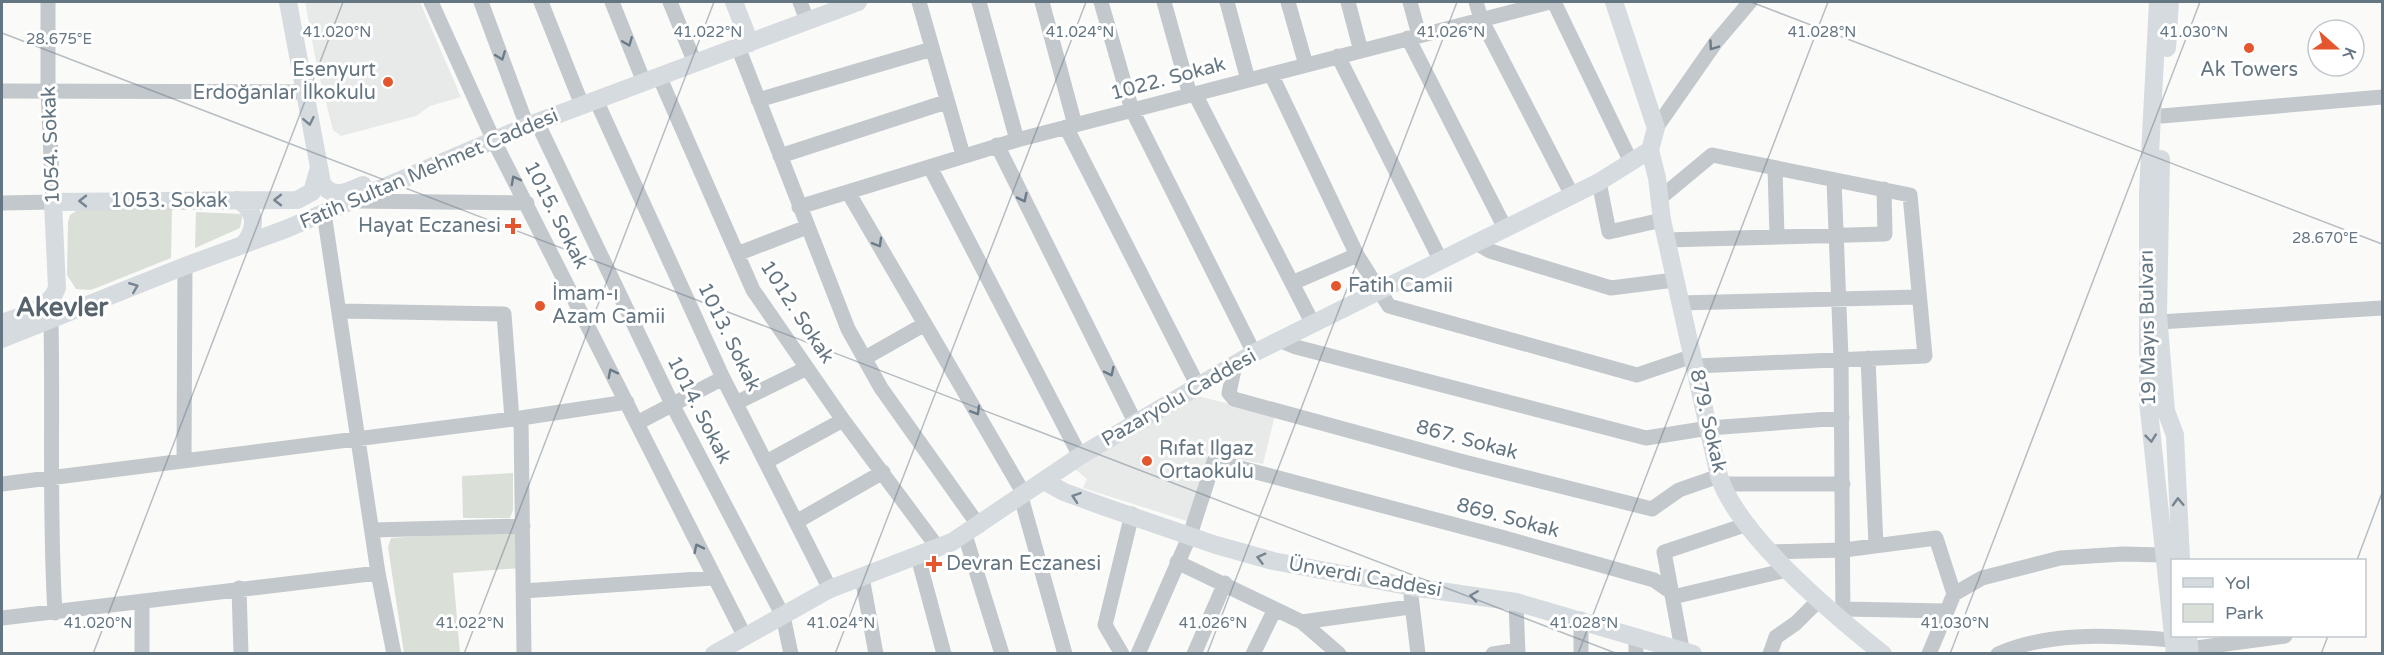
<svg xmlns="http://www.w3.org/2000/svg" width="2384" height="655" font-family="'Varela Round',sans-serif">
	<rect width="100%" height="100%" fill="#fafaf8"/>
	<path fill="#e8e9e9" d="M 305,2 L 420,2 L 461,97 L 430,106 L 416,116 L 341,136 L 333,130 L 317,67 Z
		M 1197,396 L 1275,415 L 1263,464 L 1208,453 L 1190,522 L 1083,488 L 1087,479 L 1075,469 Z"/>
	<path fill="#dadfd7" d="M 79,209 L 172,209 L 171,258 L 91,290 L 76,289 L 67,275 L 68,222 L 70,215 Z
		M 196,212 L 243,214 L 240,228 L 195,248 Z
		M 513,473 L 513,510 L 510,518 L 463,518 L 462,476 Z
		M 508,531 L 518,536 L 520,568 L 453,573 L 460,653 L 404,653 L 388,547 L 391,538 Z"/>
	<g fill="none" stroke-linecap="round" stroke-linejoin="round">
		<path stroke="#c3c8cc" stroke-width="15" d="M 431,2 L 494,141 L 745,637
			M 481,2 L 527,126
			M 541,2 L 582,105
			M 612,2 L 644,82
			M 670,2 L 695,63
			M 800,2 L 807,20
			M 919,2 L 963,155
			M 979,2 L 1017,140
			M 1042,2 L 1075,125
			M 1101,2 L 1132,110 L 1254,353
			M 1164,2 L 1190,95
			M 1227,2 L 1248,80
			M 1288,2 L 1306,65
			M 1348,2 L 1361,51
			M 1410,2 L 1419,35
			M 1476,2 L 1481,19 L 1572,195
			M 1554,2 L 1631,162
			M 1408,38 L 1505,228
			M 738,47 L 848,329 L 881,388 L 979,526
			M 1338,56 L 1441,261
			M 1271,74 L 1357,255 L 1389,306 L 1637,375 L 1693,356
			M 659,76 L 753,290 L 843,420 L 938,548
			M 2,91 L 303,92
			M 1195,94 L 1313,324
			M 596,100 L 723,378 L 830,589
			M 758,100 L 932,49
			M 2162,116 L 2382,97
			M 537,122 L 672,404 L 783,616 L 791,654
			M 1066,127 L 1198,386
			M 1656,128 L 1716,42 L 1750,2
			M 997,145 L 1135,422
			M 780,156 L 946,102
			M 930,167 L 1080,456
			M 1775,168 L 1777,236
			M 1834,180 L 1841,358 L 1843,623
			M 1599,182 L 1609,232 L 1662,220
			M 848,192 L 1024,494
			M 1659,199 L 1712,155 L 1910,195 L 1925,356 L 1696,366
			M 354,201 L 527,203
			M 2,203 L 53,202 L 48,91 L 48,2
			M 799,207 L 1017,140 L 1550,2
			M 324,213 L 378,573 L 394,654
			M 1666,240 L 1885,234 L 1884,189
			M 1476,243 L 1490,251 L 1611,288 L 1674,280
			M 737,254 L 807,227
			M 1292,283 L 1357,255
			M 1680,303 L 1919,297
			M 339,311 L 504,314 L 512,419
			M 51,321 C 53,418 49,515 55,613
			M 2159,322 L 2382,308
			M 1279,340 L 1296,347 L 1646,438 L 1709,428 L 1842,418
			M 865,358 L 925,324
			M 1868,358 L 1876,546
			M 1235,365 L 1229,393 L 1234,399 L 1464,462 L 1652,509 L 1679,490 L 1719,476
			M 736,403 L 807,368
			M 637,423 L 723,378
			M 184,460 L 185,266
			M 766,462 L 843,420
			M 2,484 L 521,418
			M 1722,484 L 1843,484
			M 1021,497 L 1065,654
			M 796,522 L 883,472
			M 374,530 L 523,526
			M 965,535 L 1002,654
			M 1772,552 L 1844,550 L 1936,538 L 1954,594
			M 918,557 L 944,654
			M 1177,562 L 1302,622 L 1339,654
			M 862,577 L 876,654
			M 239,588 L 241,654
			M 523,591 L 713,578
			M 1411,596 L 1418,654
			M 142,601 L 142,654
			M 1516,602 L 1518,654
			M 1844,609 L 1945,611
			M 2,618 L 378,573
			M 1581,619 L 1581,654
			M 1302,622 L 1410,607
			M 2189,649 L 2285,636
			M 524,654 L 521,418 L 627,402
			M 1122,654 L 1105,625 L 1132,514
			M 1138,654 L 1190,535 L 1214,461 L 1501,537 L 1654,580 L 1677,596 L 1787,570
			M 1194,654 L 1225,583
			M 1253,654 L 1275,609
			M 1493,654 L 1518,650
			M 1636,654 L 1636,637
			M 1683,654 L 1664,552 L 1748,524
			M 1770,654 L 1776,637 L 1796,623 L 1819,600
			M 1929,654 L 1954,594 L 1982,578 L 2060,558 L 2123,554 L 2164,555
			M 1998,654 C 2052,630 2116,636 2173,640"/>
		<path stroke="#d6dbdf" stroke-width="18" d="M 288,2 L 322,183 C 332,200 348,192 363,185
			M 734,2 L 750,43
			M 1614,2 L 1656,128 L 1650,150 L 1657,178 L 1662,220 L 1719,476 C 1738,535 1834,615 1883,654
			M 2158,2 L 2148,192 L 2148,401 L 2175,654
			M 2167,48 L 2170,2
			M 2161,159 L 2158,314 L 2166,411 L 2175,435 L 2181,560
			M 237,200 C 257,210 257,227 244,244
			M 2,323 C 22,315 49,310 57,288 L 53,202 L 297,200 L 312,192 L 318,171
			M 2,339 L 185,266 L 286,229 L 527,126 L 858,2
			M 1044,481 L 1064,492 L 1105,507 L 1216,545 L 1273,561 L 1412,587 L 1516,602 L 1693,654
			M 2188,636 L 2190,654
			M 714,654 L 830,589 L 952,542 L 1080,456 L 1254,353 L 1599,182 L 1650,150"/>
	</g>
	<defs><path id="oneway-chevron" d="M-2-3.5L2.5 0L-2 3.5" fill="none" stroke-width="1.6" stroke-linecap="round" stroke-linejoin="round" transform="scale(1.5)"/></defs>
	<g stroke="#6a7a87">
		<use href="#oneway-chevron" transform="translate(628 42) rotate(68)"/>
		<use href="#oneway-chevron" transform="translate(1713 46) rotate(125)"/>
		<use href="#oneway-chevron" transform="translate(501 56) rotate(69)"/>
		<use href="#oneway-chevron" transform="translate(515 180) rotate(-118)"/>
		<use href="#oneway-chevron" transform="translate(1023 198) rotate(64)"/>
		<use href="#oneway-chevron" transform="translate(878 243) rotate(60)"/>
		<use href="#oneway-chevron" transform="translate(1110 372) rotate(64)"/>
		<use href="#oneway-chevron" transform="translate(612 373) rotate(-117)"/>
		<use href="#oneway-chevron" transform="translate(976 411) rotate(59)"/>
		<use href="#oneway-chevron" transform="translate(698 548) rotate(-116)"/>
	</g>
	<g stroke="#768591">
		<use href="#oneway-chevron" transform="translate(309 121) rotate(79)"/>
		<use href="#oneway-chevron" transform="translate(278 200) rotate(180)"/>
		<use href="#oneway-chevron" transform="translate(83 201) rotate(180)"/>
		<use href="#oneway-chevron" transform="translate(134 287) rotate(-22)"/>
		<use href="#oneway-chevron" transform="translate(2151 438) rotate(84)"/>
		<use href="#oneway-chevron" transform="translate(1076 497) rotate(-161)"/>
		<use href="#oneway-chevron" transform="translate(2178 502) rotate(-92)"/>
		<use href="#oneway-chevron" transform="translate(1261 558) rotate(-165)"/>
		<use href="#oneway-chevron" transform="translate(1474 596) rotate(-172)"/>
	</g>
	<path fill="none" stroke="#657683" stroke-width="1.5" stroke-opacity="0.45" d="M 1751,2 L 2382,244M 2,33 L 1618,654M 2357,560 L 2382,493M 93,654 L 343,2M 464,654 L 714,2M 835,654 L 1086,2M 1207,654 L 1457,2M 1578,654 L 1828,2M 1950,654 L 2200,2M 2321,654 L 2328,636"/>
	<g fill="#e4572e" stroke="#fff" stroke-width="2">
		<circle cx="2249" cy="48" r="6"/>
		<circle cx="388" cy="82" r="6"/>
		<path d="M510 217h6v6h6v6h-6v6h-6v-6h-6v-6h6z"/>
		<circle cx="1336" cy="286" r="6"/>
		<circle cx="540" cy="306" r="6"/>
		<circle cx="1147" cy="461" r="6"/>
		<path d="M931 555h6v6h6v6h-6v6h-6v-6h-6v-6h6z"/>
	</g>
	<g text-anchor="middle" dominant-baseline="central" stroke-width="6" stroke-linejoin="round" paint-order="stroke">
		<g font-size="20" fill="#657683" stroke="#fff" text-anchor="start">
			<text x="376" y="70" text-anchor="end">Esenyurt<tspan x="376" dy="23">Erdoğanlar İlkokulu</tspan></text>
			<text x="2249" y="70" text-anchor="middle">Ak Towers</text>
			<text x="501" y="226" text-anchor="end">Hayat Eczanesi</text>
			<text x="1348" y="286">Fatih Camii</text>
			<text x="552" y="294">İmam-ı<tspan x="552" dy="23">Azam Camii</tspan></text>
			<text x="1159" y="449">Rıfat Ilgaz<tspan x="1159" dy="23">Ortaokulu</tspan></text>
			<text x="946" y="564">Devran Eczanesi</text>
		</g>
		<g font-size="20" fill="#657683" stroke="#fff">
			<text transform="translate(1168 79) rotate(-15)">1022. Sokak</text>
			<text transform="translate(51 145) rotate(-92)">1054. Sokak</text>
			<text transform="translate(429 169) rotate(-23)">Fatih Sultan Mehmet Caddesi</text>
			<text x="169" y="201">1053. Sokak</text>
			<text transform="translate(556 215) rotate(63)">1015. Sokak</text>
			<text transform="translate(797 312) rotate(57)">1012. Sokak</text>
			<text transform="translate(2148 328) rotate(-91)">19 Mayıs Bulvarı</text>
			<text transform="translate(729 337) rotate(64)">1013. Sokak</text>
			<text transform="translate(1179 398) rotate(-30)">Pazaryolu Caddesi</text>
			<text transform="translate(699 410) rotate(63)">1014. Sokak</text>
			<text transform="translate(1708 421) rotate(77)">879. Sokak</text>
			<text transform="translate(1467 440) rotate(15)">867. Sokak</text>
			<text transform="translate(1508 518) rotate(15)">869. Sokak</text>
			<text transform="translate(1365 577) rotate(10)">Ünverdi Caddesi</text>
		</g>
		<g font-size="26" font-weight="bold" fill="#57646e" stroke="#fff">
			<text x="62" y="307">Akevler</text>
		</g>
	</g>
	<g font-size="15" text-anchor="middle" fill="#657683" stroke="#fff" stroke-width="6" stroke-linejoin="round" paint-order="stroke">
		<text x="1822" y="37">41.028°N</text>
		<text x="337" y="37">41.020°N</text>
		<text x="708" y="37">41.022°N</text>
		<text x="1080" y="37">41.024°N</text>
		<text x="1451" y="37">41.026°N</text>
		<text x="2194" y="37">41.030°N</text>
		<text x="59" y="44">28.675°E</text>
		<text x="2325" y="243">28.670°E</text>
		<text x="98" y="628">41.020°N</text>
		<text x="470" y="628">41.022°N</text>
		<text x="841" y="628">41.024°N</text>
		<text x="1213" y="628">41.026°N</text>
		<text x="1584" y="628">41.028°N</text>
		<text x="1955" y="628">41.030°N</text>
	</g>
	<rect width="2384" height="655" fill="none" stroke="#657683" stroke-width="6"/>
	<rect x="2171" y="559" width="195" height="78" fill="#ffffff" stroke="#c1c8cd" stroke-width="1.5"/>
	<rect x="2183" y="578" width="30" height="9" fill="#d6dbdf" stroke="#c1c8cd" stroke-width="1.5"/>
	<text x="2225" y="589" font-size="18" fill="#657683">Yol</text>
	<rect x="2183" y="604" width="30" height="18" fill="#dadfd7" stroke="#c1c8cd" stroke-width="1.5"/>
	<text x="2225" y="619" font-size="18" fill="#657683">Park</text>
	<g transform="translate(2336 48) rotate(111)"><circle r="28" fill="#ffffff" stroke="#c1c8cd" stroke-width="1.5"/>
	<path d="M0-4.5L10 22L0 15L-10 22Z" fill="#e4572e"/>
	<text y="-9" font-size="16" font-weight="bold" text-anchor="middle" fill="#657683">K</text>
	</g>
</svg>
